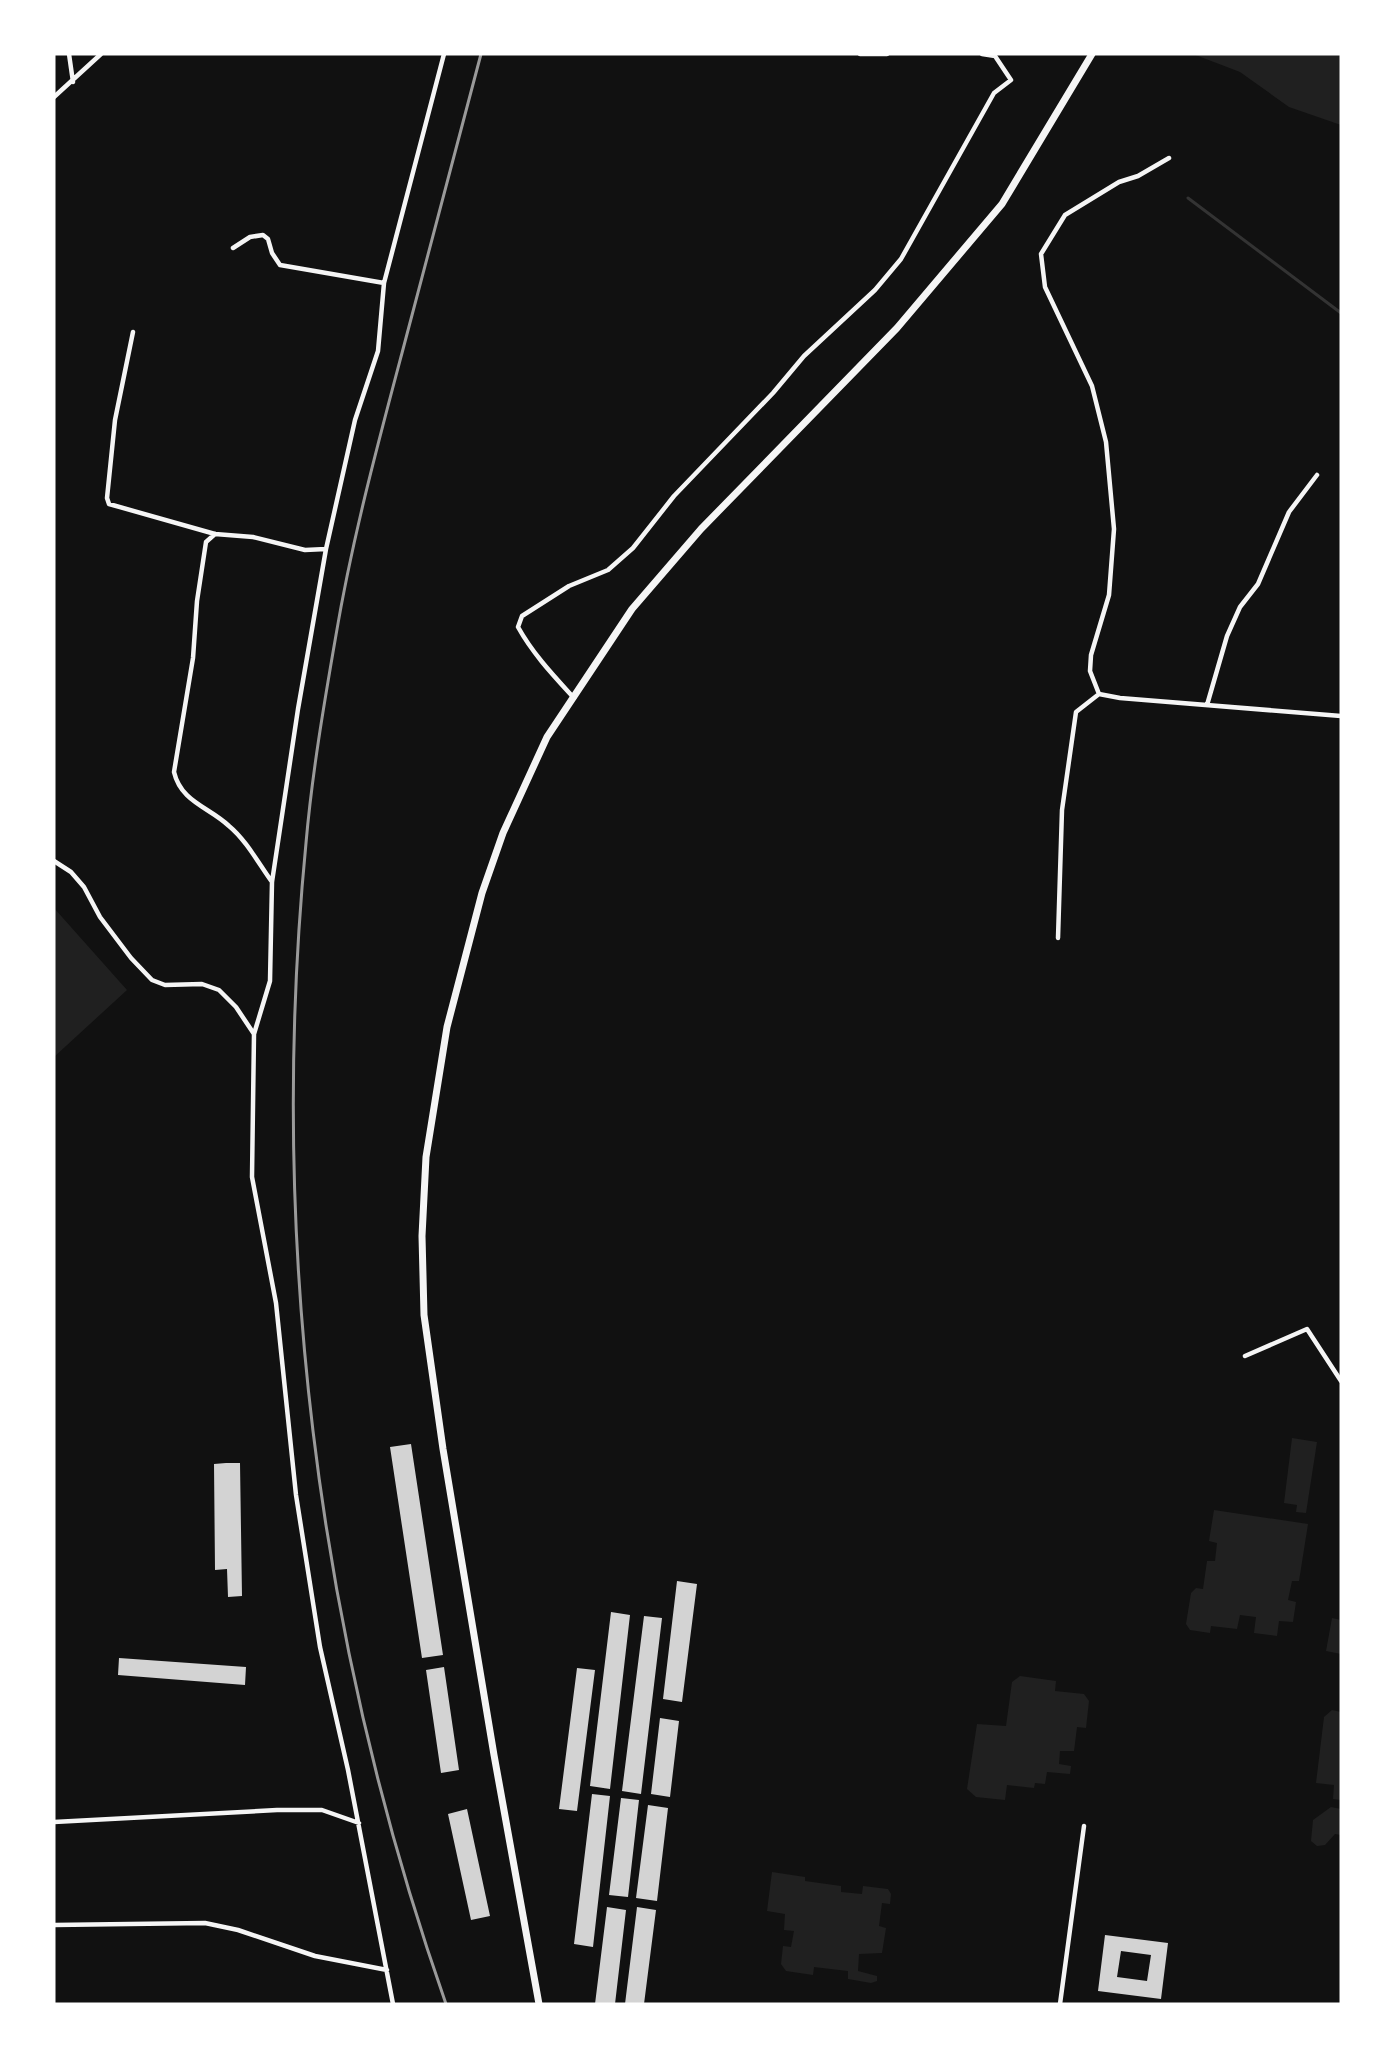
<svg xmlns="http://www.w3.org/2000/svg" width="1395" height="2058" font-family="'Noto Sans',sans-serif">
	<rect width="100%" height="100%" fill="#111"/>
	<path fill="#202020" d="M 1193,54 L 1341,54 L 1341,125 L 1289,107 L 1240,72 Z
		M 54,908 L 127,990 L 54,1057 Z
		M 1292,1438 L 1317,1442 L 1306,1513 L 1296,1512 L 1297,1505 L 1284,1503 Z
		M 1214,1510 L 1308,1524 L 1299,1581 L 1292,1581 L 1288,1600 L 1296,1602 L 1293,1622 L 1279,1621 L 1277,1636 L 1254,1633 L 1256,1617 L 1240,1615 L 1237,1629 L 1211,1626 L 1210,1633 L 1190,1630 L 1186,1624 L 1191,1593 L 1196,1588 L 1203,1589 L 1207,1561 L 1215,1561 L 1217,1543 L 1209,1541 Z
		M 1332,1618 L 1341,1620 L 1341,1654 L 1326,1651 Z
		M 1020,1676 L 1056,1681 L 1055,1691 L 1084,1694 L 1089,1701 L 1086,1728 L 1077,1727 L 1074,1751 L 1060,1751 L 1059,1764 L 1071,1766 L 1070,1774 L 1047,1772 L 1045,1784 L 1035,1783 L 1034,1788 L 1007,1785 L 1005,1800 L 976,1797 L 967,1789 L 977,1724 L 1006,1726 L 1012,1682 Z
		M 1332,1710 L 1341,1712 L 1341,1800 L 1333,1799 L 1334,1785 L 1316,1783 L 1324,1717 Z
		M 1331,1807 L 1341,1809 L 1341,1835 L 1335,1834 L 1325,1845 L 1317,1846 L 1311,1841 L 1313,1820 Z
		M 772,1872 L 805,1877 L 805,1881 L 841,1886 L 841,1892 L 862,1894 L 863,1886 L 888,1889 L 891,1894 L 890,1904 L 882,1903 L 879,1926 L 886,1928 L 882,1953 L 859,1954 L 858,1971 L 877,1976 L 877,1981 L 871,1983 L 848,1979 L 848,1971 L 814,1967 L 813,1975 L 786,1971 L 781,1964 L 783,1946 L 791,1947 L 794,1931 L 784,1930 L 785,1914 L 767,1911 Z"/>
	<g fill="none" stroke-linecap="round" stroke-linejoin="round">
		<path stroke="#333" stroke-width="3" d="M 1188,198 L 1341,313"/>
	</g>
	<path fill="#d3d3d3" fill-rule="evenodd" d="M 411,1444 L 443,1655 L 422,1658 L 390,1447 Z
		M 226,1463 L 240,1463 L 242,1596 L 228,1597 L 227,1569 L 215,1570 L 214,1464 Z
		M 677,1581 L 697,1584 L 682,1702 L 663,1699 Z
		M 611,1612 L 630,1615 L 610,1789 L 590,1786 Z
		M 644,1616 L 662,1618 L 641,1794 L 622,1791 Z
		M 119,1658 L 246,1667 L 245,1685 L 118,1675 Z
		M 444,1667 L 459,1770 L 441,1773 L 426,1670 Z
		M 577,1668 L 595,1670 L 577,1811 L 559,1809 Z
		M 660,1718 L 679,1721 L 670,1797 L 651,1794 Z
		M 592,1794 L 610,1796 L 593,1947 L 574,1944 Z
		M 621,1798 L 639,1800 L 628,1897 L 609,1895 Z
		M 648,1805 L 668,1808 L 657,1901 L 636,1898 Z
		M 467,1809 L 490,1916 L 471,1920 L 448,1814 Z
		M 607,1907 L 626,1910 L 615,2004 L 595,2004 Z
		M 637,1907 L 656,1910 L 644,2004 L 625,2004 Z
		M 1105,1935 L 1168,1943 L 1161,1999 L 1098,1991 ZM 1121,1951 L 1151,1955 L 1147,1981 L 1117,1977 Z"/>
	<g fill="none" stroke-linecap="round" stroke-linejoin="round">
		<path stroke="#f5f5f5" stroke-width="4.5" d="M 69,54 L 73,82
			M 860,54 L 887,54
			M 54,97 L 101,54
			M 1169,158 L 1138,176 L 1119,182 L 1065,215 L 1041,254 L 1045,287 L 1092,386 L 1106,442 L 1114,529 L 1109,595 L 1091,655 L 1090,671 L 1099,694 L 1120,698 L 1341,716
			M 233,248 L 250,237 L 263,235 L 268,239 L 272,253 L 280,265 L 384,283
			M 133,332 L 115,420 L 107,498 L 109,504 L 215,534 L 253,537 L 305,550 L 326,549
			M 215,534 L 206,542 L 197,601 L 193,658 L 174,772 C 181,802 209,807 229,826 C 246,840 259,864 272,882
			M 574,698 C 553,675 533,654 518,627 L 522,616 L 569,586 L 608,570 L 633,548 L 674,496 L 773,393 L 804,356 L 875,290 L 901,259 L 994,93 L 1011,80 L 995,56 L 982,54
			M 1207,705 L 1227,636 L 1240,607 L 1258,584 L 1289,512 L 1317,475
			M 54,861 L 71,872 L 84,887 L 100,917 L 131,958 L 152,980 L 165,985 L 202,984 L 219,990 L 236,1007 L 254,1034 L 252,1177 L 276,1303 L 296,1495 L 320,1647 L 348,1770 L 393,2004
			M 1058,938 L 1062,810 L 1076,712 L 1099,694
			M 254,1034 L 270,981 L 272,882 L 298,709 L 326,549 L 355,420 L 378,351 L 384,283 L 444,54
			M 1245,1356 L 1307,1329 L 1341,1381
			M 54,1822 L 277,1810 L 322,1810 L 359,1823
			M 54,1925 L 205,1923 L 238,1930 L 315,1956 L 387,1970
			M 1060,2004 L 1084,1826"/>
		<path stroke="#f5f5f5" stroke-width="7" d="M 539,2004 L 494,1755 L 443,1449 L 424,1315 L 422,1236 L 426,1157 L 447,1027 L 482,893 L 503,833 L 547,737 L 632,609 L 701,529 L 897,328 L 1002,204 L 1092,54"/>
		<path stroke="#9a9a9a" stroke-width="3" d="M 446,2004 C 316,1634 268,1233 306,843 C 312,774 324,704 336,635 C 352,540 377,447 402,353 C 429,254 455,154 481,54"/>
	</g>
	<rect width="1395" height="2058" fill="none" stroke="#ffffff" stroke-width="111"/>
</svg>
